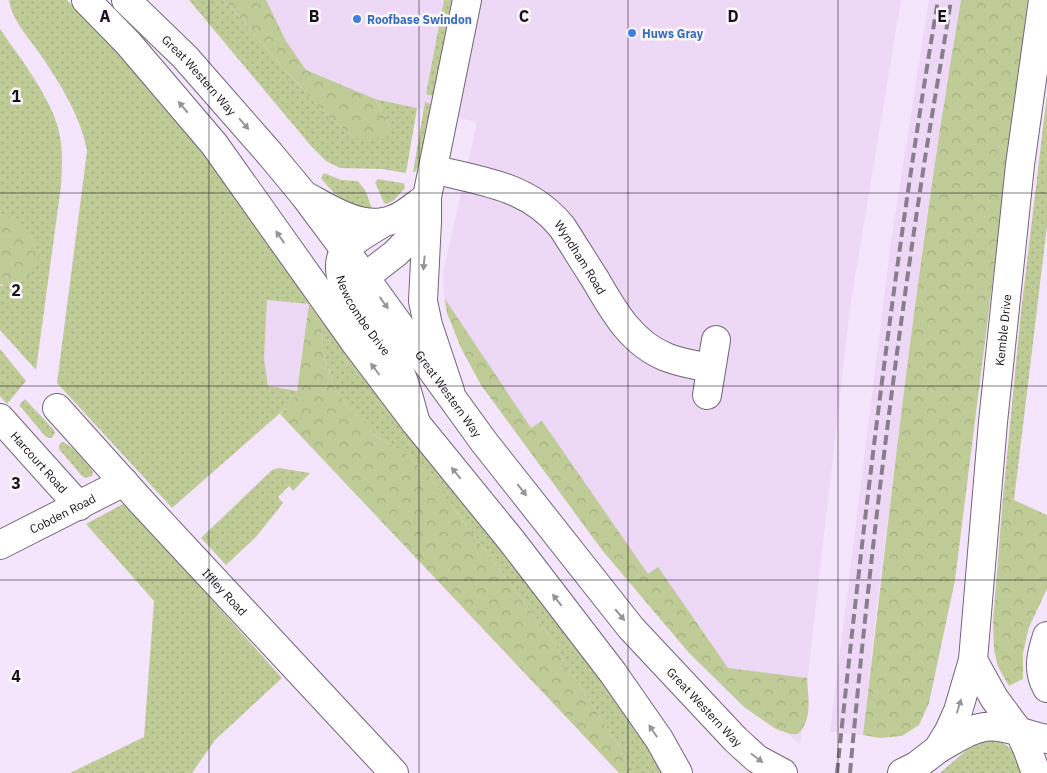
<svg xmlns="http://www.w3.org/2000/svg" width="1047" height="773" font-family="'IBM Plex Sans',sans-serif">
	<defs>
		<pattern id="grass-dots" width="8" height="8" patternUnits="userSpaceOnUse" patternTransform="scale(1.25)"><rect width="8" height="8" fill="#c0cc97"/><path d="M2 2h.1M6 6h.1" fill="none" stroke="#a4ae82" stroke-width="1.8" stroke-linecap="round"/></pattern>
		<pattern id="forest-crowns" width="20" height="18" patternUnits="userSpaceOnUse" patternTransform="scale(1.25)"><rect width="20" height="18" fill="#c0cc97"/><path d="M2 6a3 3 0 1 1 6 0M12 15a3 3 0 1 1 6 0" fill="none" stroke="#a4ae82"/></pattern>
	</defs>
	<rect width="100%" height="100%" fill="#f5e5fc"/>
	<path fill="#edd8f6" d="M 250,0 L 901,0 L 850,308 L 800,745 L 633,581 L 487,379 L 447,315 L 444,301 L 443,273 L 477,122 L 312,84 Z
		M 929,0 L 961,0 L 927,214 L 876,611 L 863,735 L 830,732 L 891,242 Z
		M 267,300 L 309,304 L 297,391 L 268,386 L 264,359 Z"/>
	<path fill="url(#grass-dots)" d="M 9,0 L 67,0 L 81,14 L 179,116 L 291,272 L 309,304 L 267,300 L 264,359 L 268,386 L 297,391 L 294,401 L 172,508 L 57,383 L 87,151 C 81,117 61,85 42,57 C 30,39 12,21 9,0 Z
		M 189,0 L 224,0 L 286,71 L 328,116 L 356,139 L 390,127 L 375,99 L 417,108 L 406,173 L 382,169 L 340,168 L 326,161 L 311,146 Z
		M 444,0 L 455,0 L 437,97 L 426,94 Z
		M 0,29 C 20,58 54,101 60,136 C 63,153 62,170 61,186 L 36,370 L 0,330 L 0,285 L 2,286 L 32,272 C 47,242 24,227 0,213 Z
		M 1047,94 L 1047,226 L 1014,500 L 1003,497 L 1021,312 Z
		M 425,102 L 435,105 L 419,164 L 415,172 L 413,172 Z
		M 324,173 L 341,180 L 358,181 L 365,190 L 372,208 C 349,209 334,195 321,178 Z
		M 378,179 L 402,183 L 404,184 L 405,188 L 394,200 L 387,204 L 384,203 L 375,182 Z
		M 322,322 C 396,416 471,509 544,604 C 585,659 629,714 664,773 L 634,773 L 620,748 L 572,674 L 551,638 L 436,485 L 408,455 L 376,436 L 349,408 L 334,387 L 323,351 Z
		M 0,349 L 26,381 L 7,404 L 0,396 Z
		M 25,399 L 54,430 L 55,433 L 52,438 L 49,438 L 45,436 L 19,405 Z
		M 62,442 C 72,444 86,463 93,471 L 92,476 L 85,478 L 81,475 L 59,449 L 59,445 Z
		M 279,468 L 310,473 L 293,491 L 289,486 L 278,497 L 283,503 L 256,537 L 226,565 L 201,538 L 272,470 Z
		M 125,503 L 282,678 L 215,740 L 192,773 L 70,773 L 144,737 L 154,601 L 86,524 Z
		M 997,739 L 1013,750 L 1026,773 L 940,773 L 978,740 Z"/>
	<path fill="url(#forest-crowns)" d="M 224,0 L 266,0 L 286,41 L 306,70 L 375,99 L 390,127 L 388,135 L 373,139 L 356,139 L 328,116 L 286,71 Z
		M 961,0 L 1028,0 L 955,580 L 929,703 L 919,725 L 902,736 L 880,738 L 863,735 C 892,489 919,244 961,0 Z
		M 0,213 C 10,219 25,226 31,237 C 36,243 39,255 37,263 C 33,277 13,290 0,284 Z
		M 445,299 L 531,428 L 542,421 L 648,574 L 658,567 L 728,668 L 807,678 C 808,698 813,719 798,734 L 790,734 L 776,729 L 744,707 L 689,653 L 602,550 L 481,385 L 461,348 L 447,313 Z
		M 309,304 L 322,322 L 323,351 L 334,387 L 349,408 L 376,436 L 408,455 L 436,485 L 551,638 L 572,674 L 620,748 L 634,773 L 619,773 L 280,414 L 293,401 L 297,391 Z
		M 1003,497 L 1014,500 L 1047,515 L 1047,589 L 1029,627 L 1023,653 L 1023,679 L 1009,686 L 998,667 L 994,650 L 993,622 Z"/>
	<g fill="none" stroke-linecap="round" stroke-linejoin="round">
		<defs>
			<g id="minor">
				<path id="s1" d="M 433,169 C 482,182 528,185 562,227 C 573,244 584,262 595,279 C 613,310 631,343 666,357 C 680,363 696,365 711,368"/>
				<path d="M 304,195 C 327,207 356,227 383,222 C 400,220 414,206 427,197"/>
				<path id="s2" d="M 383,223 C 373,229 352,241 346,249 C 321,280 381,340 397,366 C 406,382 410,403 415,420"/>
				<path d="M 365,277 L 396,253 L 427,221"/>
				<path d="M 450,391 L 428,325 L 423,301 L 427,221 L 427,197 L 467,0"/>
				<path d="M 707,395 L 716,340"/>
				<path id="s3" d="M 57,408 L 147,508 L 394,773"/>
				<path id="s4" d="M 0,418 L 79,506"/>
				<path id="s5" d="M 0,545 L 124,482"/>
				<path d="M 1047,636 C 1041,655 1037,670 1047,688"/>
				<path d="M 938,749 C 953,741 968,729 985,727 C 1003,724 1029,736 1047,739"/>
			</g>
			<g id="major">
				<path d="M 86,0 L 128,43 L 214,144 L 354,341 L 415,422 L 511,540 L 613,673 L 659,739 L 678,773"/>
				<path id="s6" d="M 126,0 L 185,57 L 270,154 L 304,195 L 345,250 L 484,442 L 631,628 L 736,740 L 757,759 L 783,773"/>
				<path d="M 973,660 L 994,698 L 1020,733 L 1027,748 L 1036,773"/>
				<path id="s7" d="M 902,773 L 916,766 L 938,749 L 949,731 L 958,711 L 973,660 L 993,422 L 1020,165 L 1043,0"/>
			</g>
		</defs>
		<use href="#minor" stroke="#726578" stroke-width="30"/>
		<use href="#major" stroke="#726578" stroke-width="30"/>
		<use href="#minor" stroke="#fff" stroke-width="28"/>
		<use href="#major" stroke="#fff" stroke-width="28"/>
		<path stroke="#897e8e" stroke-width="4" stroke-dasharray="10 5" stroke-linecap="butt" d="M 837,773 C 864,514 895,256 938,0
			M 850,773 C 868,574 892,375 922,178 C 931,118 942,59 951,0"/>
	</g>
	<defs><path id="oneway-solid" d="M-6-.8H1V-3.2L6.5 0L1 3.2V.8H-6Z" transform="scale(1.25)"/></defs>
	<g fill="#979498">
		<use href="#oneway-solid" transform="translate(183 107) rotate(-130)"/>
		<use href="#oneway-solid" transform="translate(244 124) rotate(49)"/>
		<use href="#oneway-solid" transform="translate(280 237) rotate(-125)"/>
		<use href="#oneway-solid" transform="translate(424 263) rotate(95)"/>
		<use href="#oneway-solid" transform="translate(384 303) rotate(54)"/>
		<use href="#oneway-solid" transform="translate(375 369) rotate(-127)"/>
		<use href="#oneway-solid" transform="translate(456 473) rotate(-129)"/>
		<use href="#oneway-solid" transform="translate(522 490) rotate(52)"/>
		<use href="#oneway-solid" transform="translate(557 600) rotate(-128)"/>
		<use href="#oneway-solid" transform="translate(620 615) rotate(50)"/>
		<use href="#oneway-solid" transform="translate(959 706) rotate(-73)"/>
		<use href="#oneway-solid" transform="translate(653 731) rotate(-124)"/>
		<use href="#oneway-solid" transform="translate(757 758) rotate(37)"/>
	</g>
	<path fill="none" stroke="#17121a" stroke-width="1" stroke-opacity="0.55" d="M 209,0 L 209,773M 419,0 L 419,773M 628,0 L 628,773M 838,0 L 838,773M 0,193 L 1047,193M 0,386 L 1047,386M 0,580 L 1047,580"/>
	<g fill="#3f7fe0" stroke="#fbf8fc" stroke-width="2">
		<circle cx="357" cy="19" r="5"/>
		<circle cx="632" cy="33" r="5"/>
	</g>
	<g text-anchor="middle" dominant-baseline="central" stroke-width="5" stroke-linejoin="round" paint-order="stroke">
		<g font-size="12" font-weight="bold" fill="#366cbe" stroke="#fbf8fc" text-anchor="start">
			<text x="367" y="19">Roofbase Swindon</text>
			<text x="642" y="33">Huws Gray</text>
		</g>
		<g font-size="12" fill="#17121a" stroke="#fbf8fc">
			<text stroke="none"><textPath href="#s6" startOffset="105">Great Western Way</textPath></text>
			<text stroke="none"><textPath href="#s1" startOffset="180">Wyndham Road</textPath></text>
			<text stroke="none"><textPath href="#s2" startOffset="119">Newcombe Drive</textPath></text>
			<text stroke="none"><textPath href="#s7" startOffset="471">Kemble Drive</textPath></text>
			<text stroke="none"><textPath href="#s6" startOffset="510">Great Western Way</textPath></text>
			<text stroke="none"><textPath href="#s4" startOffset="59">Harcourt Road</textPath></text>
			<text stroke="none"><textPath href="#s5" startOffset="70">Cobden Road</textPath></text>
			<text stroke="none"><textPath href="#s3" startOffset="249">Iffley Road</textPath></text>
			<text stroke="none"><textPath href="#s6" startOffset="915">Great Western Way</textPath></text>
		</g>
	</g>
	<g font-size="16" text-anchor="middle" font-weight="bold" fill="#17121a" stroke="#fbf8fc" stroke-width="5" stroke-linejoin="round" paint-order="stroke">
		<text x="105" y="22">A</text>
		<text x="314" y="22">B</text>
		<text x="524" y="22">C</text>
		<text x="733" y="22">D</text>
		<text x="942" y="22">E</text>
		<text x="16" y="102">1</text>
		<text x="16" y="296">2</text>
		<text x="16" y="489">3</text>
		<text x="16" y="682">4</text>
	</g>
</svg>
